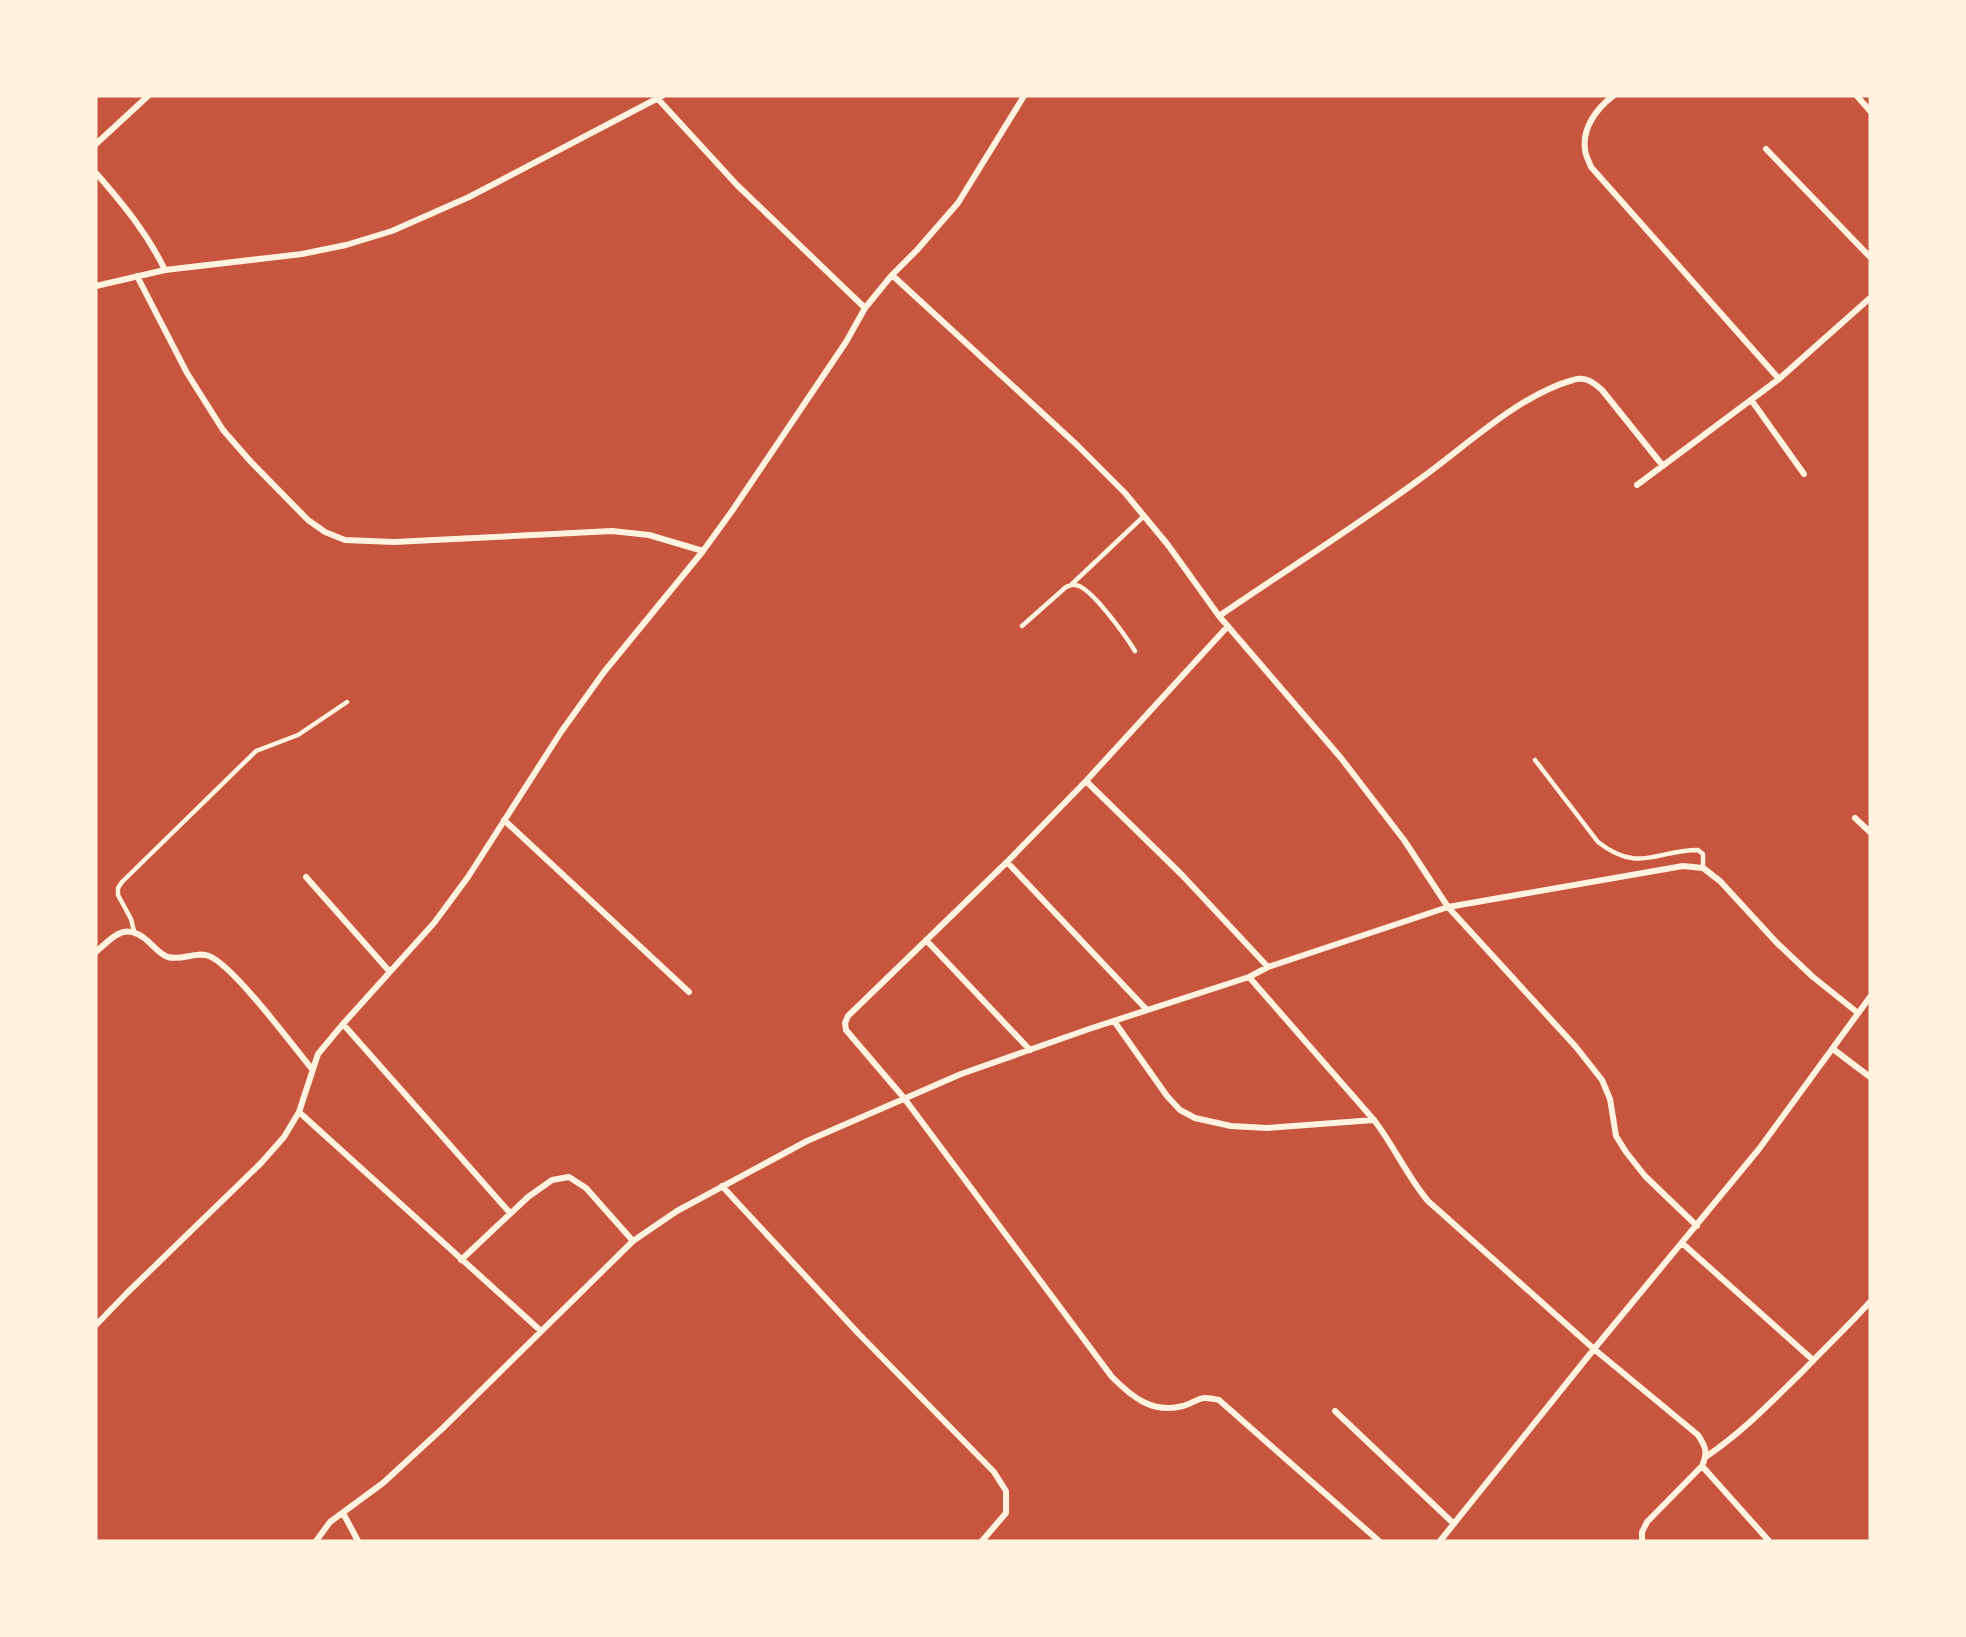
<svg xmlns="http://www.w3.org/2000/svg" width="1966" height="1637" font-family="Arial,sans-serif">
	<rect width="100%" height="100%" fill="#c8553d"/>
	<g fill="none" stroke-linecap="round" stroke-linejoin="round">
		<path stroke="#fff3e0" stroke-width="4.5" d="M 1072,584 L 1144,516
			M 1022,626 L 1066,587 C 1069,586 1072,584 1075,585 C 1090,585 1127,638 1135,651
			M 1535,760 L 1598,842 C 1639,874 1656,850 1698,850 L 1703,854 L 1703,868
			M 134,931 L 131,919 L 118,895 L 118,888 L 122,882 L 256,751 L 298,735 L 347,702"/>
		<path stroke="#fff3e0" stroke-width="6" d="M 1613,96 C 1597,108 1582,128 1585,149 C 1585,155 1589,161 1591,167 L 1779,379
			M 1857,96 L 1870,111
			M 658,99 L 737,185 L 865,308
			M 96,144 L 148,96
			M 1766,149 L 1870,257
			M 96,173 C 123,204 147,233 165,270
			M 892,275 L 1077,445 L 1125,493 L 1168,545 L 1219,616 L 1341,758 L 1404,840 L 1448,907 L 1576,1047 L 1602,1080 L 1610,1099 L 1616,1136 L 1626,1152 L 1645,1176 L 1697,1226
			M 137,276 L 187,373 L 223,430 L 251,462 L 308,520 L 325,532 L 345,540 L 394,542 L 612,531 L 649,535 L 703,551
			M 96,286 L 165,270 L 302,254 L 346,245 L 392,231 L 469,197 L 662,96
			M 1752,401 L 1804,474
			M 1637,485 L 1779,379 L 1870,298
			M 1219,616 C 1286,570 1355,527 1420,479 C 1466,446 1519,395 1573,380 C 1585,376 1593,382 1602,390 L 1663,466
			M 1228,626 L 1086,781 L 1007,862 L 848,1016 L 845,1023 L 846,1030 L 904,1098 L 1112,1377 C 1132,1397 1152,1414 1183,1406 C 1202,1400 1197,1395 1219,1400 L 1379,1541
			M 1086,781 L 1182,875 L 1268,967
			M 1855,818 L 1870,832
			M 504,820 L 689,992
			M 1007,862 L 1147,1010
			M 306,877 L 390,972
			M 926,940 L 1030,1050
			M 96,952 C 116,934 127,921 150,943 C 155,948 161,955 168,957 C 182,961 196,951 209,956 C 234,966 292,1045 312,1069
			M 1249,977 L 1374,1120 C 1394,1146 1407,1176 1428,1201 L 1594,1349 L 1698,1435 C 1706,1447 1708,1453 1702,1466 L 1647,1522 L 1642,1532 L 1642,1541
			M 1114,1021 L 1167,1096 L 1180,1110 L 1195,1118 L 1231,1126 L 1267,1128 L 1374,1120
			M 343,1024 L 510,1213
			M 1833,1049 L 1870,1077
			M 299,1112 L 541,1331
			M 722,1186 L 858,1333 L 994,1472 L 1006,1491 L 1006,1513 L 982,1541
			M 1682,1243 L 1813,1360
			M 461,1260 L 528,1197 L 552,1180 L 569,1177 L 586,1188 L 633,1241
			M 96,1325 L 127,1293 L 261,1163 L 284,1137 L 299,1112 L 318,1054 L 343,1024 L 434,923 L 468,877 L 561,732 L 604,672 L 703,551 L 732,511 L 846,342 L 865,308 L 892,275 L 917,250 L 958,203 L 1024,96
			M 1335,1411 L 1454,1524
			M 1707,1456 C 1743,1432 1772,1401 1803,1371 C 1825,1348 1848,1326 1870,1302
			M 1702,1466 L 1769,1541
			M 343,1513 L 358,1541
			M 316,1541 L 330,1522 L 383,1483 L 443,1428 L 633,1241 L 677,1211 L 807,1141 L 961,1074 L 1089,1029 L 1249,977 L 1268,967 L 1448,907 L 1683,866 L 1703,868 L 1720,881 L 1777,943 L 1813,977 L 1858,1013
			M 1440,1541 L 1594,1349 L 1759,1149 L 1870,997"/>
	</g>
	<rect width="1966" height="1637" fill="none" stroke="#fff3e0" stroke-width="195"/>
</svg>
